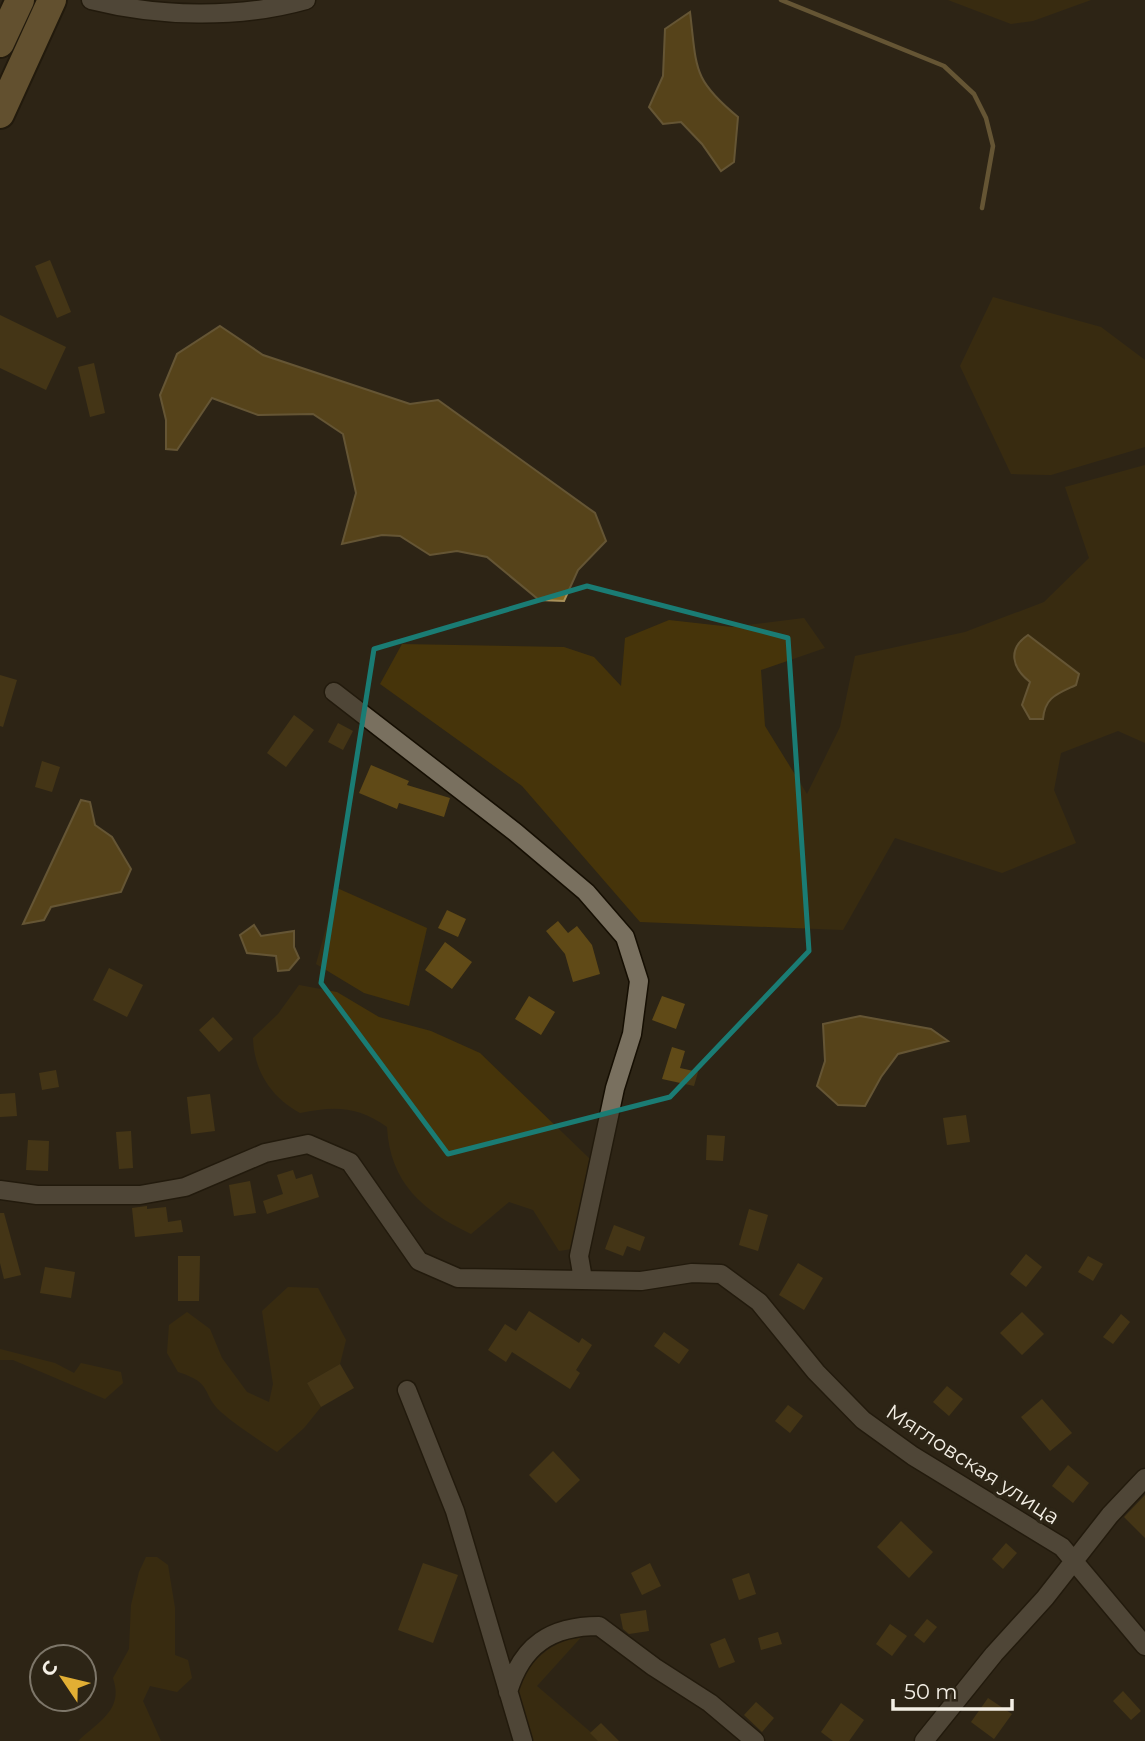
<svg xmlns="http://www.w3.org/2000/svg" width="1145" height="1741" font-family="Montserrat,sans-serif">
	<rect width="100%" height="100%" fill="#2d2516"/>
	<path fill="#46340a" d="M 948,0 L 1091,0 L 1033,21 L 1011,24 Z
		M 993,297 L 1101,327 L 1145,360 L 1145,447 L 1051,475 L 1011,474 L 960,366 Z
		M 1145,465 L 1145,743 L 1118,731 L 1061,753 L 1054,790 L 1076,843 L 1002,873 L 895,838 L 843,930 L 640,922 L 522,786 L 380,684 L 402,644 L 564,647 L 594,657 L 621,686 L 625,638 L 669,620 L 732,627 L 804,618 L 825,648 L 761,670 L 765,726 L 807,794 L 840,727 L 855,656 L 965,632 L 1044,602 L 1089,558 L 1065,487 Z
		M 337,888 L 427,928 L 409,1006 L 364,993 L 316,964 Z
		M 299,985 L 337,992 L 379,1017 L 431,1031 L 480,1053 L 590,1159 L 572,1249 L 559,1251 L 533,1210 L 509,1202 L 471,1234 C 423,1211 390,1183 387,1127 C 357,1106 335,1106 300,1113 C 271,1097 254,1071 253,1038 L 278,1014 Z
		M 288,1287 L 318,1288 L 346,1340 L 340,1364 L 307,1383 L 321,1407 L 304,1428 L 277,1452 C 258,1439 238,1427 221,1412 C 201,1394 214,1383 178,1372 L 167,1353 L 169,1325 L 187,1312 L 210,1329 L 222,1358 L 247,1392 L 269,1402 L 273,1384 L 262,1311 Z
		M 0,1349 L 55,1363 L 74,1373 L 81,1363 L 121,1372 L 123,1383 L 105,1399 L 13,1360 L 0,1360 Z
		M 146,1557 L 157,1557 L 168,1565 L 175,1608 L 175,1655 L 188,1660 L 192,1678 L 177,1692 L 150,1686 L 143,1701 L 161,1741 L 78,1741 C 99,1721 124,1710 113,1678 L 129,1649 L 131,1605 L 139,1572 Z
		M 584,1634 L 537,1686 L 601,1741 L 529,1741 C 526,1728 515,1705 518,1693 C 526,1660 554,1641 584,1634 Z"/>
	<path fill="#88691f" stroke="#a8915a" stroke-width="2" d="M 690,12 C 697,69 692,79 738,117 L 734,162 L 721,171 L 702,144 L 681,122 L 663,124 L 649,107 L 663,76 L 665,29 Z
		M 220,326 L 263,355 L 410,404 L 438,400 L 595,513 L 606,541 L 578,570 L 564,601 L 539,600 L 487,557 L 457,551 L 430,555 L 400,536 L 382,535 L 342,544 L 356,493 L 343,434 L 313,414 L 258,415 L 212,398 L 177,450 L 166,449 L 166,420 L 160,395 L 177,354 Z
		M 1028,635 L 1079,674 L 1076,685 C 1057,694 1045,697 1043,719 L 1030,719 L 1022,705 L 1030,682 C 1012,668 1007,649 1028,635 Z
		M 81,800 L 90,802 L 95,825 L 112,837 L 131,869 L 121,892 L 51,907 L 44,920 L 23,924 Z
		M 254,925 L 261,936 L 294,931 L 294,947 L 299,958 L 289,970 L 278,971 L 276,956 L 247,953 L 240,935 Z
		M 860,1016 L 931,1029 L 948,1041 L 898,1054 L 881,1077 L 865,1106 L 838,1105 L 817,1086 L 825,1061 L 823,1024 Z"/>
	<g fill="none" stroke-linecap="round" stroke-linejoin="round">
		<path stroke="#a8915a" stroke-width="4.5" d="M 781,0 L 944,66 L 974,94 L 986,118 L 993,146 L 982,208"/>
	</g>
	<path fill="#604a17" d="M 50,260 L 71,312 L 57,318 L 35,266 Z
		M 0,315 L 66,347 L 46,390 L 0,368 Z
		M 94,363 L 105,413 L 90,417 L 78,367 Z
		M 0,675 L 17,680 L 3,727 L 0,726 Z
		M 294,715 L 314,730 L 286,767 L 267,753 Z
		M 338,723 L 353,731 L 343,750 L 328,742 Z
		M 42,761 L 60,767 L 52,792 L 35,787 Z
		M 371,765 L 409,781 L 407,785 L 450,798 L 444,817 L 399,803 L 397,809 L 359,793 Z
		M 447,910 L 466,919 L 458,937 L 438,928 Z
		M 558,921 L 568,933 L 577,926 L 592,945 L 600,974 L 573,982 L 565,954 L 546,931 Z
		M 445,942 L 472,962 L 452,989 L 425,970 Z
		M 109,968 L 143,985 L 127,1017 L 93,1000 Z
		M 529,996 L 555,1012 L 541,1035 L 515,1019 Z
		M 662,996 L 685,1004 L 676,1029 L 652,1020 Z
		M 213,1017 L 233,1039 L 219,1052 L 199,1030 Z
		M 672,1047 L 685,1051 L 680,1068 L 698,1072 L 694,1086 L 662,1079 Z
		M 56,1070 L 59,1087 L 42,1090 L 39,1073 Z
		M 15,1093 L 17,1116 L 0,1117 L 0,1094 Z
		M 210,1094 L 215,1131 L 191,1134 L 187,1097 Z
		M 966,1115 L 970,1142 L 947,1145 L 943,1118 Z
		M 131,1131 L 133,1168 L 119,1169 L 116,1132 Z
		M 707,1135 L 725,1136 L 723,1161 L 706,1160 Z
		M 28,1140 L 49,1141 L 48,1171 L 26,1170 Z
		M 293,1170 L 296,1179 L 312,1174 L 319,1197 L 267,1214 L 263,1201 L 283,1194 L 277,1175 Z
		M 250,1181 L 256,1213 L 234,1216 L 229,1185 Z
		M 147,1206 L 147,1209 L 166,1207 L 168,1222 L 181,1220 L 183,1232 L 135,1237 L 132,1208 Z
		M 749,1209 L 768,1215 L 758,1251 L 739,1245 Z
		M 0,1213 L 4,1213 L 21,1275 L 4,1279 L 0,1263 Z
		M 614,1225 L 645,1237 L 640,1251 L 627,1246 L 623,1256 L 605,1249 Z
		M 1026,1254 L 1042,1267 L 1026,1287 L 1010,1274 Z
		M 178,1256 L 200,1256 L 199,1301 L 178,1301 Z
		M 1088,1256 L 1103,1264 L 1093,1281 L 1078,1272 Z
		M 798,1263 L 823,1278 L 804,1310 L 779,1295 Z
		M 45,1267 L 75,1272 L 71,1298 L 40,1293 Z
		M 529,1311 L 579,1343 L 582,1338 L 592,1345 L 576,1370 L 580,1373 L 570,1389 L 512,1352 L 506,1362 L 488,1350 L 505,1324 L 516,1331 Z
		M 1022,1312 L 1044,1334 L 1022,1355 L 1000,1333 Z
		M 1121,1314 L 1130,1322 L 1113,1344 L 1103,1337 Z
		M 664,1332 L 689,1350 L 679,1364 L 654,1346 Z
		M 340,1364 L 354,1388 L 321,1407 L 307,1383 Z
		M 947,1386 L 963,1399 L 949,1416 L 933,1402 Z
		M 1042,1399 L 1072,1433 L 1050,1451 L 1021,1417 Z
		M 788,1405 L 803,1416 L 790,1433 L 775,1421 Z
		M 553,1451 L 580,1480 L 556,1503 L 529,1475 Z
		M 1068,1465 L 1089,1483 L 1073,1503 L 1052,1486 Z
		M 1145,1495 L 1145,1538 L 1124,1517 Z
		M 901,1521 L 933,1552 L 909,1578 L 877,1547 Z
		M 1006,1543 L 1017,1553 L 1003,1569 L 992,1559 Z
		M 423,1563 L 458,1575 L 433,1643 L 398,1630 Z
		M 650,1563 L 661,1586 L 642,1595 L 631,1573 Z
		M 749,1573 L 756,1594 L 739,1600 L 732,1579 Z
		M 646,1610 L 649,1631 L 629,1634 L 623,1629 L 620,1614 Z
		M 927,1619 L 937,1627 L 924,1643 L 914,1635 Z
		M 890,1624 L 907,1636 L 892,1656 L 876,1644 Z
		M 778,1632 L 782,1644 L 761,1650 L 758,1638 Z
		M 725,1638 L 735,1662 L 719,1668 L 710,1644 Z
		M 1123,1691 L 1141,1711 L 1131,1720 L 1113,1701 Z
		M 988,1698 L 1012,1714 L 994,1739 L 971,1722 Z
		M 756,1702 L 774,1718 L 762,1732 L 744,1715 Z
		M 841,1703 L 864,1720 L 849,1741 L 833,1741 L 821,1732 Z
		M 601,1723 L 619,1741 L 598,1741 L 590,1733 Z"/>
	<g fill="none" stroke-linecap="round" stroke-linejoin="round">
		<defs>
			<path id="minor" d="M 91,0 C 158,17 239,19 306,0
				M 334,692 L 515,832 L 586,892 L 625,937 L 639,981 L 632,1034 L 615,1088 L 579,1256 L 583,1279
				M 0,1190 L 37,1195 L 140,1195 L 185,1187 L 265,1153 L 308,1144 L 350,1162 L 419,1261 L 458,1278 L 641,1281 L 692,1273 L 721,1274 L 759,1302 L 816,1372 L 863,1420 L 913,1456 L 1062,1547 L 1145,1646
				M 407,1390 L 455,1511 L 523,1741
				M 508,1692 C 522,1645 551,1626 599,1626 L 654,1667 L 710,1703 L 755,1741
				M 924,1741 L 994,1654 L 1045,1598 L 1110,1515 L 1145,1478"/>
			<path id="trunk" d="M 0,43 L 20,0
				M 0,114 L 52,0"/>
		</defs>
		<use href="#minor" stroke="#150e02" stroke-width="21"/>
		<use href="#trunk" stroke="#150e02" stroke-width="32"/>
		<use href="#minor" stroke="#79705f" stroke-width="18"/>
		<use href="#trunk" stroke="#a2864e" stroke-width="28"/>
	</g>
	<path d="M0 0H1145V1741H0ZM 587,586 L 788,638 L 809,951 L 670,1097 L 448,1154 L 321,983 L 374,649 Z" fill="#2d2516" fill-opacity=".55" fill-rule="evenodd"/>
	<path fill="none" stroke="#1a7c74" stroke-width="5" stroke-linejoin="round" d="M 587,586 L 788,638 L 809,951 L 670,1097 L 448,1154 L 321,983 L 374,649 Z"/>
	<g text-anchor="middle" dominant-baseline="central" stroke-width="7" stroke-linejoin="round" paint-order="stroke">
		<g font-size="21" fill="#f4efe5" stroke="#2d2516">
			<text transform="translate(973 1464) rotate(33)">Мягловская улица</text>
		</g>
	</g>
	<g transform="translate(63 1678) rotate(305)"><circle r="33" fill="#2d2516" stroke="#7d7669" stroke-width="2"/>
	<path d="M0-5L12 26L0 18L-12 26Z" fill="#e2af34"/>
	<text y="-10" font-size="19" font-weight="bold" text-anchor="middle" fill="#f4efe5">С</text>
	</g>
	<path d="M893 1699v10h119v-10" fill="none" stroke="#f4efe5" stroke-width="3.5"/>
	<text x="904" y="1699" font-size="21" fill="#f4efe5" stroke="#2d2516" stroke-width="5" paint-order="stroke">50 m</text>
</svg>
